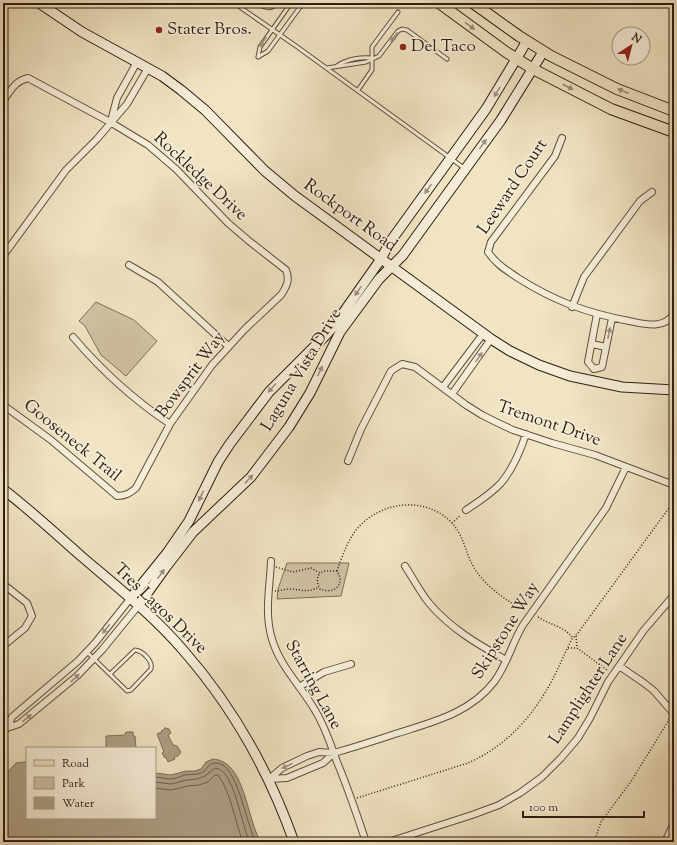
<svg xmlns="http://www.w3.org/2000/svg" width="677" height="845" font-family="'Sorts Mill Goudy',serif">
	<rect width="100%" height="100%" fill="#f1e4c3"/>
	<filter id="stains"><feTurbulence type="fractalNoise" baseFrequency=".005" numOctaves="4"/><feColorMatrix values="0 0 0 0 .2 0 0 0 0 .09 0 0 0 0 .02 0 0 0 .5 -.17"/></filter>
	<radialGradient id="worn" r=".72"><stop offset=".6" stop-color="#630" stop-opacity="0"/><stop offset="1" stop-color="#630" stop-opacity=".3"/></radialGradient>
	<path fill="#d0c2a5" stroke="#7e705c" d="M 96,302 L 134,320 L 157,341 L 126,376 L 101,355 L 85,326 L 79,321 Z
		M 287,563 L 349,563 L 341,596 L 277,599 L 278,589 Z"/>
	<path fill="#aea087" stroke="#7a6c58" d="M 164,728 L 166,728 L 169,729 L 171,733 L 168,735 L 173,745 L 177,746 L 181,752 L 178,756 L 174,757 L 175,759 L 168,762 L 166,757 L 165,758 L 162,753 L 164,752 L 157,734 L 162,732 L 161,731 L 165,729 Z
		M 126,732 L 133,732 L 133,736 L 135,736 L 136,748 L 106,748 L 106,736 L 125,735 Z
		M 213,759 C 246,761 246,819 261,842 L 3,842 L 3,777 L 16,763 L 25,762 L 27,763 L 27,818 L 155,818 L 155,773 L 171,775 L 186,771 L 195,771 L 201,769 L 206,762 Z"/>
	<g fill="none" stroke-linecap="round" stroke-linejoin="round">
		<path stroke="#6e5e4c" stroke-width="1" d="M 155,777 C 160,777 165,779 170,779 C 175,779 181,776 185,775 C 191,774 196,775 201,773 C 207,771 208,763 215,763 C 238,761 246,827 256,842
			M 155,782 L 171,784 L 187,780 L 197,779 L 205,776 L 215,768 C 235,769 241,827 250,842
			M 155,788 L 171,790 L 188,786 L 199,785 L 208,782 L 215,775 L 218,775 C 232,794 234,820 243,842"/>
		<defs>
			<path id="lane" d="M 234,3 L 296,46 L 464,168
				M 258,4 C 266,8 271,10 277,3
				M 258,57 L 268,51 L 303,3
				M 258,57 L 260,47 L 291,3
				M 337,66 C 346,59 361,57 372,58
				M 327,68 L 366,62 L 379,56 L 398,31 L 402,29 L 407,30 L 447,59
				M 358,90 L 372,70 L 372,47 L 398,12
				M 87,652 L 125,689 L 127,691 L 131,690 L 151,669 C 153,661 143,651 135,650 L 110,674"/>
			<path id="street" d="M 3,101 C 11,90 15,81 28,78 L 110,122 L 148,145 L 176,169 L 228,223 L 249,241 L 286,270 C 290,280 287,286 281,295 L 245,329 L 212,365 L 170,424 L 136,488 C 130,493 126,496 117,496 L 51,440 L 3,405
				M 111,121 L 117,98 L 137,62
				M 562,138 L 555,156 L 491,242 L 488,252 C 497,265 505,269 518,278 C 554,301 587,313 629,321 C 644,324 663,330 674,314
				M 3,256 L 66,170 L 97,139 L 127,104 L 148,68
				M 129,265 L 158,282 L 228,346
				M 572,307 L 584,277 L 640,201 L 652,192
				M 73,337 C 102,371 134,400 170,424
				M 592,344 L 606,347
				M 594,369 L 602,367 L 612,318
				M 594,369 L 588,362 L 597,314
				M 443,387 L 483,334
				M 452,394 L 491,339
				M 348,461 L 361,429 L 391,371 L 402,364 L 415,367 L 466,405 L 482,415 L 496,422 L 513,430 L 552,443 L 595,455 L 674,485
				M 466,510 C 478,502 491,494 501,483 C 513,469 520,452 526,434
				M 271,561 C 270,587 264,613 272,639 C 280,667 302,687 316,712 C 325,727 331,745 337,762 C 348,788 357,815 366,842
				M 405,566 C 413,578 420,592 429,603 C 450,628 477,644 506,660
				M 3,584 L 27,603 L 32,616 L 25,628 L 3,646
				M 619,666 L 644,683 L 654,691 L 674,714
				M 299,687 L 324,672 L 351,664
				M 7,728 L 19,724 L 77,676 L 102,650 L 138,606
				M 3,732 L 7,728 L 12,717 L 78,661 L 95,643 L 130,599
				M 269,779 L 287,778 L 323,763 L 334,753 C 355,747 377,740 398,733 C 433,722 470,713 494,682 C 507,665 512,643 523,625 L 606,508 L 626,467
				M 269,779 L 282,768 L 307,756 L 319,752 L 334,753
				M 388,842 L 472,815 L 499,805 L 520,793 L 542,777 L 561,758 L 578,738 L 590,718 L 608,682 L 644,630 L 674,595
				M 665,842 L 674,823"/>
			<path id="secondary" d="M 39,3 L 82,32 L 162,76 L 181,90 L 205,110 L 265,171 L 295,196 L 491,339 L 510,351 L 539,365 L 570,376 L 622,387 L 674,390
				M 3,489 C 30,510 55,533 81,556 C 116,586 153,615 183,650 C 233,707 269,771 294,842
				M 130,599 L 167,553 L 189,521 L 218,462 L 229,445 L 269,392 L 326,335 L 336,323 L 381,259 L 390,242 L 486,109 L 527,41
				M 138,606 L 166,567 L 193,532 L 251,477 L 289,427 L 310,393 L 340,332 L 379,279 L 403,255 L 429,219 L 501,120 L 543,52"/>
			<path id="primary" d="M 439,3 L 506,52 L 533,69 L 611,109 L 674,132
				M 473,3 L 519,36 L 551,56 L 617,89 L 674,111"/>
		</defs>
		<use href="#lane" stroke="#5e4f3e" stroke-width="5"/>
		<use href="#street" stroke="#5e4f3e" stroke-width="8"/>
		<use href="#secondary" stroke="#2d1d12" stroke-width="11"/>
		<use href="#primary" stroke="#2d1d12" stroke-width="12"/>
		<path stroke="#2d1d12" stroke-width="1.5" stroke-dasharray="1 2" stroke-linecap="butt" d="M 452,523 L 461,515
			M 276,567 L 293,572 L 311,568 L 320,573 L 325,571 L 337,571 C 338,573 339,575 340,578 C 341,590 329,593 320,589 C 317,583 316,579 320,573
			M 337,571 C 342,557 347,542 356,530 C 380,501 425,495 452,523 C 463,535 465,550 472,564 C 481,583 507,602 526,611
			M 275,591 C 280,591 285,589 291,589 C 303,590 307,593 319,587
			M 538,617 C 552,626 562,625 573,638
			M 576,636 L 577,648
			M 568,648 L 577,648 L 607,670
			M 357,798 L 468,763 C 502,748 527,723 546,691 C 556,675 563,656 572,639 L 578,633 L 674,501
			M 594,842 L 601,822 L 632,780 L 670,718"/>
		<use href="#lane" stroke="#f6edd8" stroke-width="3"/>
		<use href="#street" stroke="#f6edd8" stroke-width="6"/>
		<use href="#secondary" stroke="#f6edd8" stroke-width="9"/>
		<use href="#primary" stroke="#f1e4c3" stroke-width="10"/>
	</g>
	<defs><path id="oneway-solid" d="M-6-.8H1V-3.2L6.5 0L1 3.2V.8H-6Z"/></defs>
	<g fill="#998a73">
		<use href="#oneway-solid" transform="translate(470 26) rotate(36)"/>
		<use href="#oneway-solid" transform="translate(568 87) rotate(27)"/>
		<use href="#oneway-solid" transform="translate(623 91) rotate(-158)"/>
	</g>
	<g fill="#9c8f7f">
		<use href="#oneway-solid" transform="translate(394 37) rotate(126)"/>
		<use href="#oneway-solid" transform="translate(263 42) rotate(122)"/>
		<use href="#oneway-solid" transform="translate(497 92) rotate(121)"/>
		<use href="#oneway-solid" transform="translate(483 144) rotate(-54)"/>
		<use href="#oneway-solid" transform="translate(428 189) rotate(126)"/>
		<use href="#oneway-solid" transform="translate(358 291) rotate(125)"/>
		<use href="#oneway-solid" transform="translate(609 333) rotate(-79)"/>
		<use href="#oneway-solid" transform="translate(479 357) rotate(-55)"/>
		<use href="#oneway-solid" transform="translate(320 371) rotate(-64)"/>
		<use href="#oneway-solid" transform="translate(272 388) rotate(132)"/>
		<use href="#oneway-solid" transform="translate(249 479) rotate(-47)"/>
		<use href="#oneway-solid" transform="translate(201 496) rotate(115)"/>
		<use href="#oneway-solid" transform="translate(161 574) rotate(-54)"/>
		<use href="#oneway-solid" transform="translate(106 629) rotate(128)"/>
		<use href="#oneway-solid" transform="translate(75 678) rotate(-43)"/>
		<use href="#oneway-solid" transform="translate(27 718) rotate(-39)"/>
		<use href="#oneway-solid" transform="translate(287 766) rotate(154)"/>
	</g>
	<g fill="#8f2418" stroke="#f6edd8" stroke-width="1.5">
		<circle cx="159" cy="30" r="4"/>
		<circle cx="403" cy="47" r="4"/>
	</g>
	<g text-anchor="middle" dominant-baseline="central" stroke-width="3.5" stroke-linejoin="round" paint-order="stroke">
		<g font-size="17" fill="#2d1d12" stroke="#f6edd8" text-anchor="start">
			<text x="167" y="30">Stater Bros.</text>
			<text x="411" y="47">Del Taco</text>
		</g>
		<g font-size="17" fill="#2d1d12" stroke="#f6edd8">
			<text transform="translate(200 177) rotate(43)">Rockledge Drive</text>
			<text transform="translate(513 187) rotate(-56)">Leeward Court</text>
			<text transform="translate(350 216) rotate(36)">Rockport Road</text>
			<text transform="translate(302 370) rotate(-59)">Laguna Vista Drive</text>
			<text transform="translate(191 375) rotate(-53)">Bowsprit Way</text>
			<text transform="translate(549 424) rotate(19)">Tremont Drive</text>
			<text transform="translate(72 441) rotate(39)">Gooseneck Trail</text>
			<text transform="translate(160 609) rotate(44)">Tres Lagos Drive</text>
			<text transform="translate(506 631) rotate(-58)">Skipstone Way</text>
			<text transform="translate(313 685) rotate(61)">Starring Lane</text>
			<text transform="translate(589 689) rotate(-57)">Lamplighter Lane</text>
		</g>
	</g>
	<rect width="677" height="845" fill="none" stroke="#f1e4c3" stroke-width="16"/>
	<rect x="4" y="4" width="669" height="837" fill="none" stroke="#2d1d12" stroke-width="2"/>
	<rect x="8" y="8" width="661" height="829" fill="none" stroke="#2d1d12"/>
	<rect x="26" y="747" width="130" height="72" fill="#f6edd8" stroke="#a69a89"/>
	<rect x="34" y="760" width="20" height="6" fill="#f1e4c3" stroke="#a69a89"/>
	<text x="62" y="767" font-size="12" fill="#2d1d12">Road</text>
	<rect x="34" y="777" width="20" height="12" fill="#d0c2a5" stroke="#a69a89"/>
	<text x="62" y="787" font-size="12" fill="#2d1d12">Park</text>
	<rect x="34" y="797" width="20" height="12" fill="#aea087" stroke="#a69a89"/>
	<text x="62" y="807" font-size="12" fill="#2d1d12">Water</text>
	<g transform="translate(631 46) rotate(36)"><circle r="19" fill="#f6edd8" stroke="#a69a89"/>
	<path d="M0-3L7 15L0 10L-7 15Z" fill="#8f2418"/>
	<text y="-6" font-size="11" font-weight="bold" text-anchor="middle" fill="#2d1d12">N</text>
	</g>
	<path d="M523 811v6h121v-6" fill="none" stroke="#2d1d12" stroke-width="2"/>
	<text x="529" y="811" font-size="12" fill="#2d1d12" stroke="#f6edd8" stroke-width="3" paint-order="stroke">100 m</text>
	<rect width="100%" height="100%" filter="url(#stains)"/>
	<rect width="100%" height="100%" fill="url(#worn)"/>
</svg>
